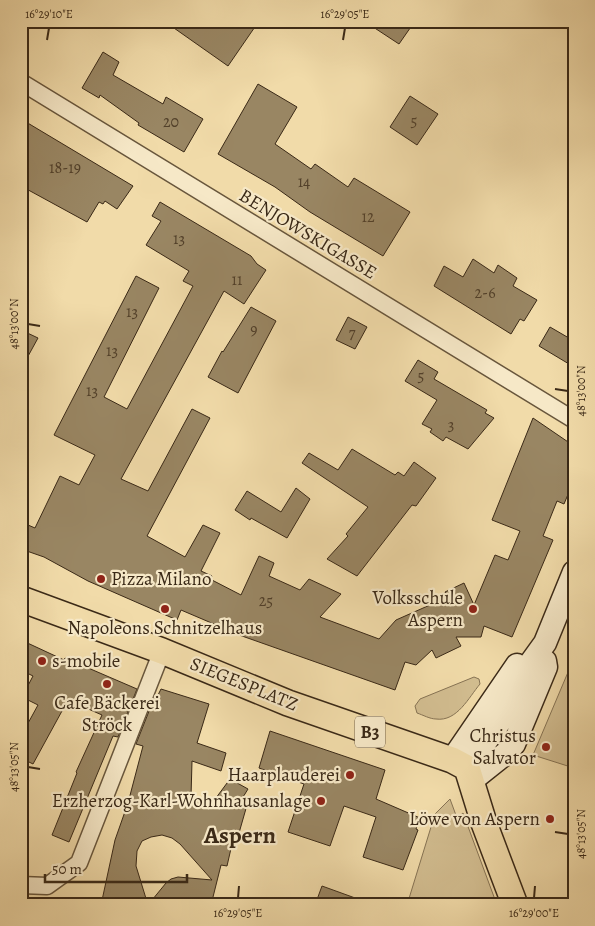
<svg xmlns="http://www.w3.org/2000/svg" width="595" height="926" font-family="Alegreya,serif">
	<rect width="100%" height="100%" fill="#f1dba9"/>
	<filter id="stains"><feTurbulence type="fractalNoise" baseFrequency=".004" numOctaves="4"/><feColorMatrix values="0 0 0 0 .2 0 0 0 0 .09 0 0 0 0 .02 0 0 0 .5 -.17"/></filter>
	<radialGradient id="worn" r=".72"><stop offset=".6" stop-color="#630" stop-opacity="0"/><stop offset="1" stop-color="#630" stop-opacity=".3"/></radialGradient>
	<path fill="#d2bd90" stroke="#867354" d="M 574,658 L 574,768 L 533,755 Z
		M 474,677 L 479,679 L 480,684 C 469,697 457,722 436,719 C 430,719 423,715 417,713 L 415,706 L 420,699 Z
		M 450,799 L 457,818 L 463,813 L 497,905 L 407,905 L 435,814 Z"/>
	<path fill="#998663" stroke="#3a2917" d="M 164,21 L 259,21 L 228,66 Z
		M 364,21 L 415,21 L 399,44 Z
		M 103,52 L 119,62 L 113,75 L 163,104 L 166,97 L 203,119 L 184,152 L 138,125 L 139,123 L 100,95 L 99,98 L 82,88 Z
		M 258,84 L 297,107 L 275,144 L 311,169 L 315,164 L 348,187 L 354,178 L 410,212 L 383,256 L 310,212 L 275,187 L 218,154 Z
		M 410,96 L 438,114 L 417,145 L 390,127 Z
		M 21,119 L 133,186 L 117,209 L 105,201 L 103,204 L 99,202 L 87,222 L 21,186 Z
		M 160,202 L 251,256 L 257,264 L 266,270 L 244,304 L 224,291 L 121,479 L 148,491 L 192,409 L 210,418 L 147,536 L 185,557 L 203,525 L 220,533 L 201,571 L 212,576 L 210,579 L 241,595 L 259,556 L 274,563 L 269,576 L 300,590 L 309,579 L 341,594 L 320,617 L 379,639 L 396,620 L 448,597 L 445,592 L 464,583 L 474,605 L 495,555 L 508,560 L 520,531 L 492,520 L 533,418 L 574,446 L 574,480 L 564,504 L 557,501 L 543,536 L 553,540 L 512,637 L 484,626 L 481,637 L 456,637 L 461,646 L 436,658 L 432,650 L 416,665 L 405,662 L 395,690 L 242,636 L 181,610 L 177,620 L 88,581 L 44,557 L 21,549 L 21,522 L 35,528 L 60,476 L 79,485 L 95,455 L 54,435 L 136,276 L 159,288 L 104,397 L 127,409 L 193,286 L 183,281 L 189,271 L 146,245 L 161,221 L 152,216 Z
		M 473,259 L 494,273 L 498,265 L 517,278 L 513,286 L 537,300 L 524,321 L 520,319 L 511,334 L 434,286 L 444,266 L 463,277 Z
		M 251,307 L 276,321 L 238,393 L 208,377 L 222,351 L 223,352 Z
		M 348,317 L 367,327 L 355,349 L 336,340 Z
		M 550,327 L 574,341 L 574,367 L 539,346 Z
		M 21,330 L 38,338 L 21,369 Z
		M 418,360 L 438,372 L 434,379 L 487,410 L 485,413 L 494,418 L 468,449 L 446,437 L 443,441 L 430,432 L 432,429 L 422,424 L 437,400 L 405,381 Z
		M 352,449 L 395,475 L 398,472 L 404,476 L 414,462 L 436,478 L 416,506 L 412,505 L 357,576 L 327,559 L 348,536 L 346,534 L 368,507 L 302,463 L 309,453 L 338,470 Z
		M 296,488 L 310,499 L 287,538 L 251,518 L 250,520 L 235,510 L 247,491 L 281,512 Z
		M 21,640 L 64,660 L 65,658 L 137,689 L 118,737 L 113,736 L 69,842 L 52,835 L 77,773 L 76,772 L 102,715 L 68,700 L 33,764 L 21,758 L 21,736 L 38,705 L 22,697 L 33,676 L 21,670 Z
		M 161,689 L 209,704 L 197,743 L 226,753 L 221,771 L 192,761 L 191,797 L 213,802 L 230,779 L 248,789 L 240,802 L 247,805 L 239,833 L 235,831 L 227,866 L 221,865 L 211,905 L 148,905 L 166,883 L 171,879 L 178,877 L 212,880 L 180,844 L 172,838 L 162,835 L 151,837 L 142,841 L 137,851 L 136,866 L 148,905 L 101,905 L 115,840 L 128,803 L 143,746 L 136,744 L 155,696 L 157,697 Z
		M 270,731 L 385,770 L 376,799 L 420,818 L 416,829 L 418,830 L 403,870 L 363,857 L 376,817 L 344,806 L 330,846 L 288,832 L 304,784 L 259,768 Z
		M 322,886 L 369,903 L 368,905 L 315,905 Z"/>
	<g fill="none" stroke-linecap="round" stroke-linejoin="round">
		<defs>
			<path id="street" d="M 21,82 L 574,420
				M 21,885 L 47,886 L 79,863 L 162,651"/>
			<path id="secondary" d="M 452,760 L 517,665
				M 467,768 L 503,717 L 515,697 L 532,661 L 545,643 L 574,572
				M 471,781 L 506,753 L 514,744 L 546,667 L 545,661"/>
			<path id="primary" d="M 21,599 L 162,651 L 288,703 L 452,760 L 467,768 L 484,823 L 515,905"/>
		</defs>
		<use href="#street" stroke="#68563c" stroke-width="19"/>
		<use href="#secondary" stroke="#3a2917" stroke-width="25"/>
		<use href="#primary" stroke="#3a2917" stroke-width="28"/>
		<use href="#street" stroke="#f6e8c7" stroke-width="16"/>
		<use href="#secondary" stroke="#f6e8c7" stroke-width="22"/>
		<use href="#primary" stroke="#f1dba9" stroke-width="25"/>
	</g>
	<path fill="none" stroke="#3a2917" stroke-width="2" d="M 47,40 L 49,28M 343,40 L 345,28M 28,324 L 40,326M 555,389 L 568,391M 28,767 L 40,769M 555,832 L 568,834M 238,898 L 239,886M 534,898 L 535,886"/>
	<g fill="#8f2418" stroke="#f6e8c7" stroke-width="2">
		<circle cx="101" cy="579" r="5"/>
		<circle cx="165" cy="609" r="5"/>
		<circle cx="473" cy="609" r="5"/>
		<circle cx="42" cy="661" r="5"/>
		<circle cx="107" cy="684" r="5"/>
		<circle cx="546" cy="747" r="5"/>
		<circle cx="350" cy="775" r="5"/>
		<circle cx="321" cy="801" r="5"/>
		<circle cx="550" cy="819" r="5"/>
	</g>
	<g text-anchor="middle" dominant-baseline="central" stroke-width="4.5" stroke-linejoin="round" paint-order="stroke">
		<g font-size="16" fill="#52402a">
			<text x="414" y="121">5</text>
			<text x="171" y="122">20</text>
			<text x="65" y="168">18-19</text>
			<text x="304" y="182">14</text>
			<text x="368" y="217">12</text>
			<text x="179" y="239">13</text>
			<text x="237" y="280">11</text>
			<text x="485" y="293">2-6</text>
			<text x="132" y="312">13</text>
			<text x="254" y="330">9</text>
			<text x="352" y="333">7</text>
			<text x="112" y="351">13</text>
			<text x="421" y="376">5</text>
			<text x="92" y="391">13</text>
			<text x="451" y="425">3</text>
			<text x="266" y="601">25</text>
		</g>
		<rect fill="#f6e8c7" stroke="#72624c" stroke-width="1" x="355" y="716.5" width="30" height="31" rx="4"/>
		<g font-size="18" font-weight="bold" fill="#3a2917">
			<text x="370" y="732">B3</text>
		</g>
		<g font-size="19" fill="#3a2917" stroke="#f6e8c7">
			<text transform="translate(308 234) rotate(31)">BENJOWSKIGASSE</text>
			<text transform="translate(244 684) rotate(22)">SIEGESPLATZ</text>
		</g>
		<g font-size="19" fill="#3a2917" stroke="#f6e8c7" text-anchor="end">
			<text x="111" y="579" text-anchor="start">Pizza Milano</text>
			<text x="463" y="598">Volksschule<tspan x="463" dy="22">Aspern</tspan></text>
			<text x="165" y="628" text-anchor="middle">Napoleons Schnitzelhaus</text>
			<text x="52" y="661" text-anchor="start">s-mobile</text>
			<text x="107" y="703" text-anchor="middle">Cafe Bäckerei<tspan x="107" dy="22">Ströck</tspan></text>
			<text x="536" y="736">Christus<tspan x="536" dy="22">Salvator</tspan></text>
			<text x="340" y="775">Haarplauderei</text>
			<text x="311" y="801">Erzherzog-Karl-Wohnhausanlage</text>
			<text x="540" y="819">Löwe von Aspern</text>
		</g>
		<g font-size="24" font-weight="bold" fill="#3a2917" stroke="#f6e8c7">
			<text x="240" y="835">Aspern</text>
		</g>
	</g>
	<rect width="595" height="926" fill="none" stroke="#f1dba9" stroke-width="55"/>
	<path d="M45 874v8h142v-8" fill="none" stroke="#3a2917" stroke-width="2.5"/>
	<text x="52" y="874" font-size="15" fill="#3a2917" stroke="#f6e8c7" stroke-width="4" paint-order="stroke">50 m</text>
	<rect x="28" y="28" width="540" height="870" fill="none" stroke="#3a2917" stroke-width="2"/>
	<g font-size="12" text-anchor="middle" fill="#3a2917">
		<text x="49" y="18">16°29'10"E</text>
		<text x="345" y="18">16°29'05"E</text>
		<text transform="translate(14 324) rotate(-90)" y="4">48°13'00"N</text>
		<text transform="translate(581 391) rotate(-90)" y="4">48°13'00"N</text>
		<text transform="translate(14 767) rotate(-90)" y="4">48°13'05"N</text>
		<text transform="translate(581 834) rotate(-90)" y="4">48°13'05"N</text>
		<text x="238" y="917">16°29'05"E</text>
		<text x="534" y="917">16°29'00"E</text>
	</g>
	<rect width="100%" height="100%" filter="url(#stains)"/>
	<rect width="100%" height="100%" fill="url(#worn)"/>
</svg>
